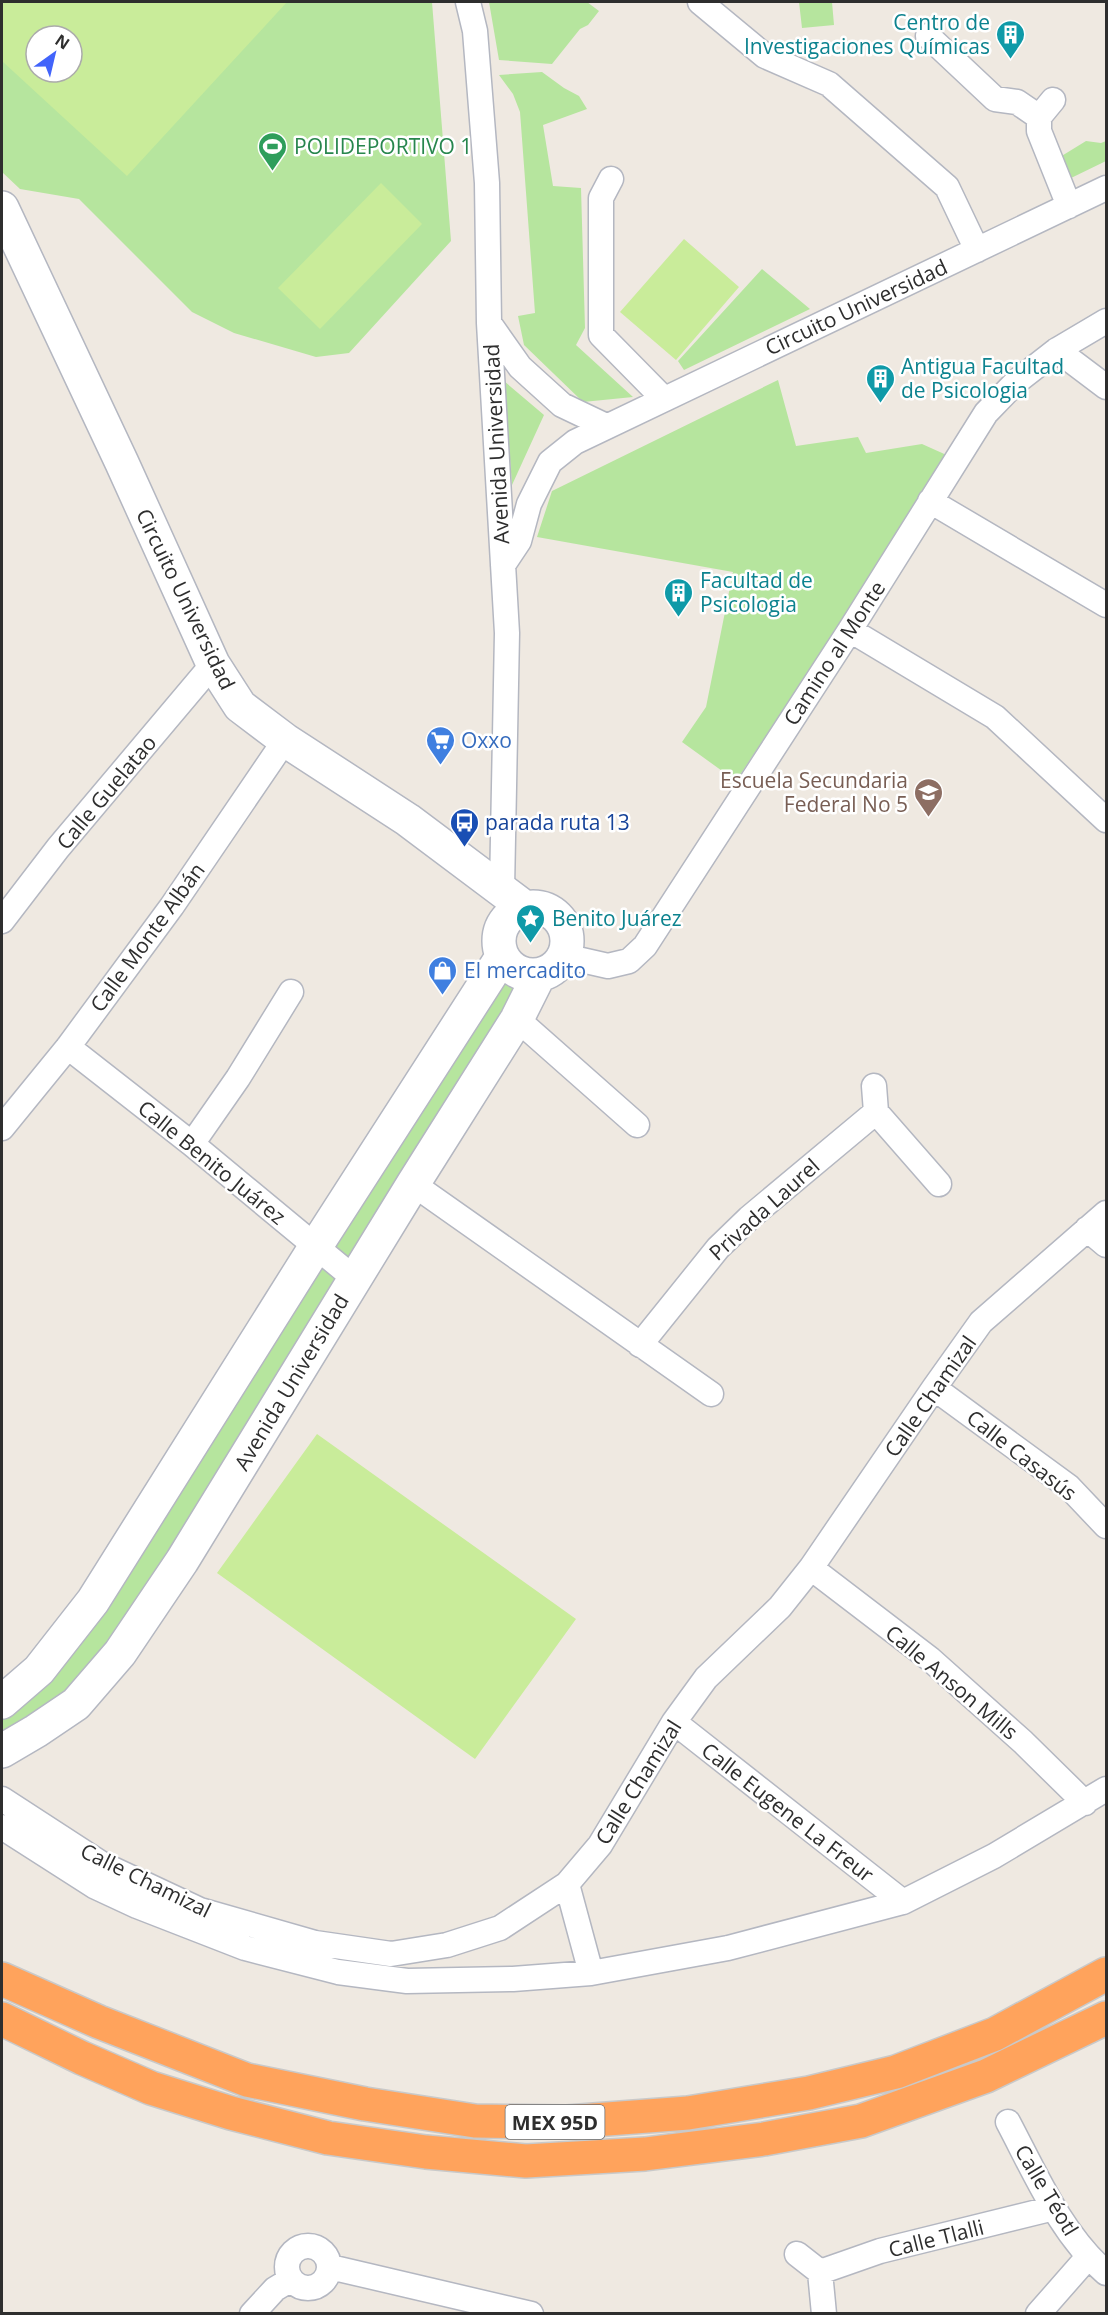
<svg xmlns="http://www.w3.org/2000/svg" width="1108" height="2315" font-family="'Open Sans',sans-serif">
	<rect width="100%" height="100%" fill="#efe9e1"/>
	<path fill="#b6e59e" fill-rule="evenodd" d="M 2,2 L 432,2 L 451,241 L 349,353 L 316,357 L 234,333 L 192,312 L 79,199 L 20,189 L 2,172 ZM 36,36 L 72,36 L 72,72 L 36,72 Z
		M 489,2 L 587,2 L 599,11 L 588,25 L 580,29 L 552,64 L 499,60 Z
		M 799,2 L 832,2 L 834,25 L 802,28 Z
		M 542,72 L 564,88 L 579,96 L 587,109 L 543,125 L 553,186 L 581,188 L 585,328 L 576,345 L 633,397 L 583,402 L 524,345 L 518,316 L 535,313 L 520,112 L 513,94 L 499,75 Z
		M 1086,141 L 1101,143 L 1106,141 L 1106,161 L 1069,179 L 1060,157 Z
		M 762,269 L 810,309 L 684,370 L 678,361 Z
		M 778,380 L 796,446 L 858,437 L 866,453 L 922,444 L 951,457 L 736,781 L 682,742 L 706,707 L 733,572 L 537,537 L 552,491 Z
		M 504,381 L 544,415 L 512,485 Z
		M 500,971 L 525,987 L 352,1262 L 331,1243 Z
		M 319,1258 L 345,1283 L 130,1627 L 67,1702 L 2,1739 L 2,1708 Z"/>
	<path fill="#c9ec9a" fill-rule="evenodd" d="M 2,2 L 287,2 L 127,176 L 2,61 ZM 36,36 L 72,36 L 72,72 L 36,72 Z
		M 381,183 L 422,224 L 320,329 L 278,288 Z
		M 684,239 L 739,287 L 676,360 L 620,312 Z
		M 317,1434 L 576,1619 L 475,1759 L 217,1573 Z"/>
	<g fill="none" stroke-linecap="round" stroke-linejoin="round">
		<defs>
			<path id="street" d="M 468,2 L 475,31 L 487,183 L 489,323 L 507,633 L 502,889
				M 700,2 L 765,56 L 829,84 L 947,187 L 977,250
				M 928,36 L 995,99 L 1017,102 L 1039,117
				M 1053,100 L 1039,117 L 1039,131 L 1069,206
				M 611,179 L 601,198 L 601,335 L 663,398
				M 489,323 L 520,367 L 562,405 L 606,426
				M 1057,350 L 1106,387
				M 930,501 L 1106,605
				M 503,565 L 519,541 L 529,504 L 550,462 L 575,442 L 1106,188
				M 850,630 L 995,717 L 1106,820
				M 2,921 L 58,848 L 213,664
				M 564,956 L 608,966 L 629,961 L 645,946 L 850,630 L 986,413 L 1016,382 L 1057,350 L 1106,321
				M 517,1019 L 637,1125
				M 68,1047 L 192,1144 L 355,1279
				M 874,1086 L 876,1112 L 939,1184
				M 2,1128 L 68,1047 L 172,906 L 285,740
				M 192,1144 L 238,1078 L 291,992
				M 413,1184 L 711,1394
				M 1087,1229 L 1106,1245
				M 640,1345 L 718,1248 L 749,1218 L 876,1112
				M 934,1388 L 1069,1487 L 1106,1526
				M 811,1568 L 930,1659 L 1023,1742 L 1085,1803
				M 674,1722 L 903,1902
				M 2,1799 L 102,1864 L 200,1910 L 315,1943 L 391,1954 L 447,1945 L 500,1928 L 567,1884 L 600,1845 L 674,1722 L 706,1678 L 780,1607 L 811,1568 L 934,1388 L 981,1322 L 1106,1213
				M 2,1827 L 94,1886 L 137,1906 L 245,1948 L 338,1972 L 407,1981 L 513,1979 L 591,1973 L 728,1948 L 903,1902 L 994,1856 L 1106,1789
				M 567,1884 L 591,1973
				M 1008,2122 C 1036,2175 1061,2234 1106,2273
				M287 2267a21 21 0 1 1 42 0a21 21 0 1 1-42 0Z
				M 797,2254 L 820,2272
				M 330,2267 L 531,2314
				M 820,2272 L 880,2251 L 1054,2208
				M 820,2272 L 824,2314
				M 252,2314 L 275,2289 L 290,2280
				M 1038,2314 L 1088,2257"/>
			<path id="secondary" d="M 2,208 L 122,463 L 213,664 L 240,706 L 285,740 L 408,820 L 524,907
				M499 941a34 34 0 1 1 68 0a34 34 0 1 1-68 0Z
				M 2,1702 L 39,1670 L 93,1601 L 316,1246 L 502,957
				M 2,1751 L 36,1731 L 76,1704 L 120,1653 L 182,1561 L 413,1184 L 517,1019 L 539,975"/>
			<path id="highway" d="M 2,1979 L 99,2022 L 247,2080 L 365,2104 L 475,2121 L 567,2122 L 688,2113 L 809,2093 L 896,2072 L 995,2034 L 1106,1974
				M 2,2019 L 82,2058 L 151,2088 L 231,2113 L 328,2138 L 426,2152 L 526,2161 L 645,2154 L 764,2139 L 861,2121 L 986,2076 L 1106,2018"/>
		</defs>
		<use href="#street" stroke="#b4b7c1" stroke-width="27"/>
		<use href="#secondary" stroke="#b4b7c1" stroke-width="36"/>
		<use href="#highway" stroke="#c9c9c9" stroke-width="36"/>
		<use href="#street" stroke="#fff" stroke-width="24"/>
		<use href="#secondary" stroke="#fff" stroke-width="33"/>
		<use href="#highway" stroke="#ffa35c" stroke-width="33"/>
	</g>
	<defs>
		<symbol id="building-pin" viewBox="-11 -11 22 30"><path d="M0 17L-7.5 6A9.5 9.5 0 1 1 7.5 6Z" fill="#0f9aa8" stroke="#fff"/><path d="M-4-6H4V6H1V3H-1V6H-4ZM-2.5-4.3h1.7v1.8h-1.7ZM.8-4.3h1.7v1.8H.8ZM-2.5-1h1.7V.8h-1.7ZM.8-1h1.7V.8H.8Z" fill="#fff"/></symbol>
		<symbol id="stadium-pin" viewBox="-11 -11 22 30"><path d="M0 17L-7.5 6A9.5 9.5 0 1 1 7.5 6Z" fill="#2e9e5b" stroke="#fff"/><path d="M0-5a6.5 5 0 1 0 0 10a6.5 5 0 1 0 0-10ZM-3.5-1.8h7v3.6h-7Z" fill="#fff"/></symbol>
		<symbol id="supermarket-pin" viewBox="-11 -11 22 30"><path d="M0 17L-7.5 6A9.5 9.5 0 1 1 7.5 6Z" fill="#3f7fe0" stroke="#fff"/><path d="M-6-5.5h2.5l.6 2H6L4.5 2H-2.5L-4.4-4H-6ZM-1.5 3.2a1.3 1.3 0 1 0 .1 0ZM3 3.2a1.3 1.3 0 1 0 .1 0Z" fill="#fff"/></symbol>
		<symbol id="school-pin" viewBox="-11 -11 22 30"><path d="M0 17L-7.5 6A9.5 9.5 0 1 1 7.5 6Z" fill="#8d6e63" stroke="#fff"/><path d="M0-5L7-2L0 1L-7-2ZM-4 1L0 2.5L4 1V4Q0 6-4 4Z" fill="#fff"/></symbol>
		<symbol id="bus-pin" viewBox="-11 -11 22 30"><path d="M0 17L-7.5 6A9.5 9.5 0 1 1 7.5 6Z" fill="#1a4fb4" stroke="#fff"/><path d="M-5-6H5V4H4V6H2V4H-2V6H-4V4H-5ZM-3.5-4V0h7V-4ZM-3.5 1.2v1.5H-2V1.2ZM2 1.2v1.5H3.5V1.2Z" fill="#fff"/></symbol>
		<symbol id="sight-pin" viewBox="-11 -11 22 30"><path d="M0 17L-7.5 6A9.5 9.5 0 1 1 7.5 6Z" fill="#0f9aa8" stroke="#fff"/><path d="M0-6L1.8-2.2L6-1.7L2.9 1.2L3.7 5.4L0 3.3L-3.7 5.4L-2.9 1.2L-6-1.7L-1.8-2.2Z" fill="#fff"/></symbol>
		<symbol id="shop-pin" viewBox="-11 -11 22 30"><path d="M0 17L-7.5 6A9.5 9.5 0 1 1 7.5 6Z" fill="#3f7fe0" stroke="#fff"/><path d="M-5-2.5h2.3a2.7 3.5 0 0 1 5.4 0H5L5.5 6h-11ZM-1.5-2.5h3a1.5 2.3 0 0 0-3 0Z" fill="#fff"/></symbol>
	</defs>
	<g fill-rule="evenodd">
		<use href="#building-pin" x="994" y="18" width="33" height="45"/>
		<use href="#stadium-pin" x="256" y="130" width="33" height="45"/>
		<use href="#building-pin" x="864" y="362" width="33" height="45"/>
		<use href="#building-pin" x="662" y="576" width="33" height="45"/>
		<use href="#supermarket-pin" x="424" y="724" width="33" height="45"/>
		<use href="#school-pin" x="912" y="776" width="33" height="45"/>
		<use href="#bus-pin" x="448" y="806" width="33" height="45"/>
		<use href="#sight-pin" x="514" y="902" width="33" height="45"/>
		<use href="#shop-pin" x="426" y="954" width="33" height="45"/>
	</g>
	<g text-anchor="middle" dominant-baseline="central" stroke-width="5" stroke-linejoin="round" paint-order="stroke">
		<rect fill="#fff" stroke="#6d6d6d" stroke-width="1.5" x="505.5" y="2105" width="99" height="34" rx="4.5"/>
		<g font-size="20" font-weight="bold" fill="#2e2e2e">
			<text x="555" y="2122">MEX 95D</text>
		</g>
		<g font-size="21" fill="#0d838f" stroke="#fff" text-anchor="start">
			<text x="990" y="22" text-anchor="end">Centro de<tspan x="990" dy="24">Investigaciones Químicas</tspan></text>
			<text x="901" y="366">Antigua Facultad<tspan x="901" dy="24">de Psicologia</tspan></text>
			<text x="700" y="580">Facultad de<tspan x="700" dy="24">Psicologia</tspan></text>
			<text x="552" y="918">Benito Juárez</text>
		</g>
		<g font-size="21" fill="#27864d" stroke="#fff" text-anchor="start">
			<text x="294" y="146">POLIDEPORTIVO 1</text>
		</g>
		<g font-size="21" fill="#2e2e2e" stroke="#fff">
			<text transform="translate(856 307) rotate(-25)">Circuito Universidad</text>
			<text transform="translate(496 444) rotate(-93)">Avenida Universidad</text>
			<text transform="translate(186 599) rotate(64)">Circuito Universidad</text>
			<text transform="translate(834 653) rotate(-57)">Camino al Monte</text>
			<text transform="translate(106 792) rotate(-50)">Calle Guelatao</text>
			<text transform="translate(147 937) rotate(-54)">Calle Monte Albán</text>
			<text transform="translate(212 1162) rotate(39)">Calle Benito Juárez</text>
			<text transform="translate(764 1209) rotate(-42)">Privada Laurel</text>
			<text transform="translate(291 1382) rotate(-59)">Avenida Universidad</text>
			<text transform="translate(930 1396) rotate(-55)">Calle Chamizal</text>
			<text transform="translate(1022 1455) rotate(38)">Calle Casasús</text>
			<text transform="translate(952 1682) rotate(40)">Calle Anson Mills</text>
			<text transform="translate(638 1782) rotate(-58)">Calle Chamizal</text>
			<text transform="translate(788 1812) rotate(38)">Calle Eugene La Freur</text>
			<text transform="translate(146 1880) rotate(26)">Calle Chamizal</text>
			<text transform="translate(1047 2190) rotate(59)">Calle Téotl</text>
			<text transform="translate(936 2238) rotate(-14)">Calle Tlalli</text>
		</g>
		<g font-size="21" fill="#366cbe" stroke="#fff" text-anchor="start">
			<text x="461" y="740">Oxxo</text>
			<text x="464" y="970">El mercadito</text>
		</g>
		<g font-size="21" fill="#785e54" stroke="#fff" text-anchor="end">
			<text x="908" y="780">Escuela Secundaria<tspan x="908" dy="24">Federal No 5</tspan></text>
		</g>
		<g font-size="21" fill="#164399" stroke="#fff" text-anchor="start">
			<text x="485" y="822">parada ruta 13</text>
		</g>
	</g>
	<rect width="1108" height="2315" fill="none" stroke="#2e2e2e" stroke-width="6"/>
	<g transform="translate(54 54) rotate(34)"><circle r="28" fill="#ffffff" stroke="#ababab" stroke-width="1.5"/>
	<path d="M0-4.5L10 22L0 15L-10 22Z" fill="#4264fb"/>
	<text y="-9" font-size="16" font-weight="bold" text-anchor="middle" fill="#2e2e2e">N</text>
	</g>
</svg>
